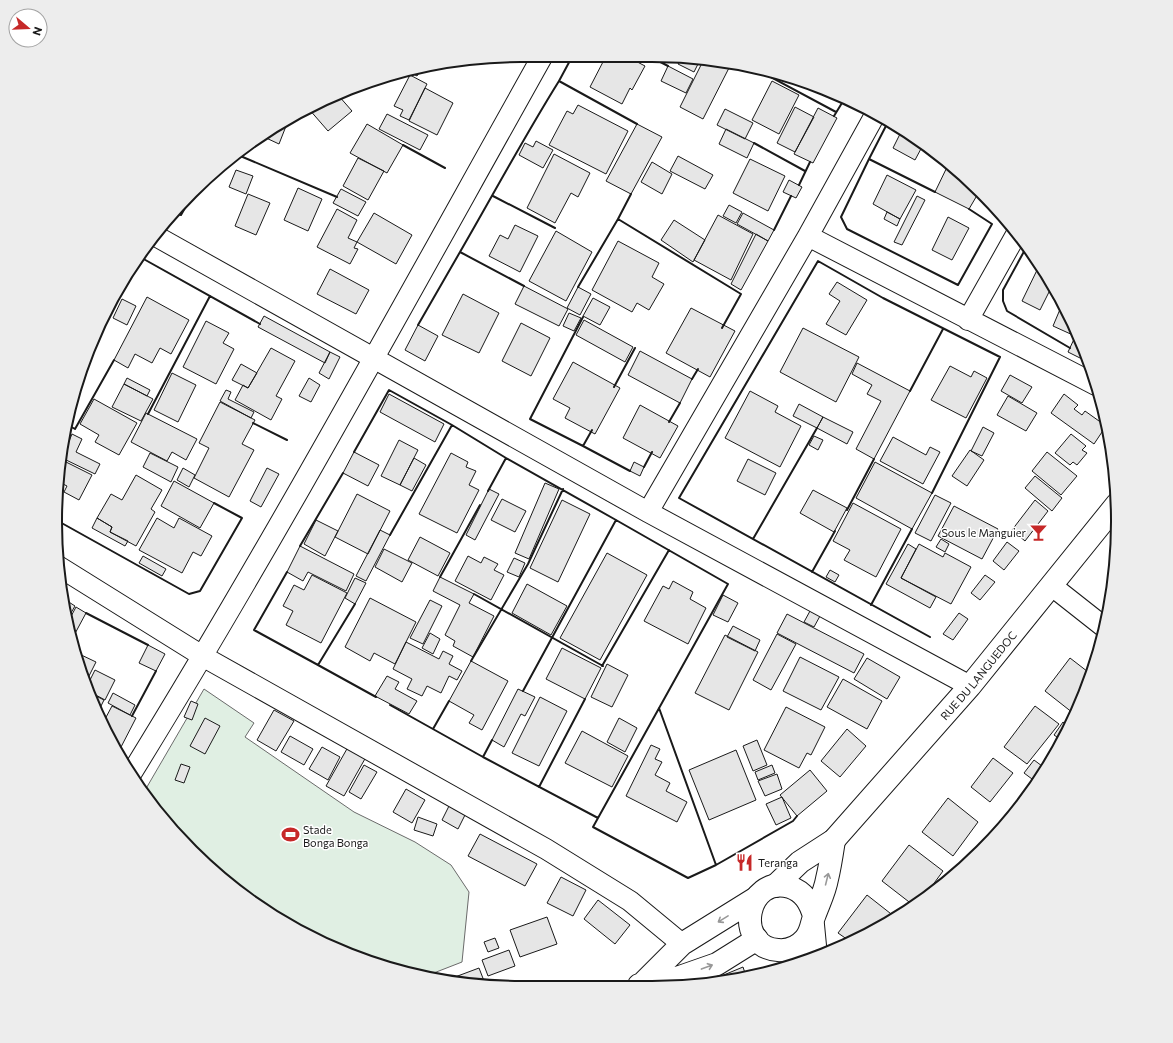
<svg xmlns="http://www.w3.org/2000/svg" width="1173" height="1043" font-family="Commissioner,sans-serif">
	<rect width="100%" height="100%" fill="#fff"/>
	<path fill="#e0efe3" stroke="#6a6a6a" d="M 204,689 L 254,723 L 245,737 L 354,812 L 415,842 L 451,865 L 469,892 L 462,962 L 426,976 L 401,972 L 315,940 L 237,891 L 171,829 L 144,792 Z"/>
	<path fill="#e6e6e6" stroke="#1a1a1a" d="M 610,56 L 626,56 L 645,66 L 632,90 L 630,88 L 622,104 L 590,87 L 605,58 L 607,60 Z
		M 682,56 L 701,58 L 694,72 L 678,64 Z
		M 704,59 L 731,64 L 703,119 L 680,107 Z
		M 668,66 L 693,79 L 686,93 L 661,81 Z
		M 422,68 L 417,76 L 406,70 Z
		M 410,75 L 427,84 L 409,120 L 400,116 L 403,110 L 394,106 Z
		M 772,81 L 799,95 L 779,134 L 752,120 Z
		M 812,85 L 830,90 L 832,91 L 830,95 Z
		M 425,88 L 453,103 L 437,135 L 409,121 Z
		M 338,95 L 352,111 L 328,131 L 308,108 Z
		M 578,105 L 628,131 L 606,174 L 549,145 L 567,111 L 573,114 Z
		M 795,107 L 814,117 L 795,152 L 777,143 Z
		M 818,108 L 837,118 L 813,163 L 794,154 Z
		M 725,109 L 753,123 L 745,139 L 717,125 Z
		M 387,114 L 428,135 L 420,150 L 379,129 Z
		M 288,121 L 279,144 L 264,137 Z
		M 367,124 L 403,145 L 387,173 L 350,153 Z
		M 637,124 L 662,137 L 631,194 L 606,181 Z
		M 726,129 L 754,143 L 747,158 L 719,144 Z
		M 902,130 L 923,145 L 915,160 L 893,148 Z
		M 536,141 L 553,150 L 543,168 L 519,155 L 525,143 L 533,147 Z
		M 554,154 L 590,173 L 578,197 L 571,193 L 555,223 L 527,208 Z
		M 937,155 L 944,160 L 943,162 L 935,158 Z
		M 678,156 L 713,175 L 705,189 L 670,171 Z
		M 358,158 L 384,171 L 368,200 L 343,186 Z
		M 750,159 L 785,176 L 768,211 L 733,193 Z
		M 652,162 L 672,174 L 662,194 L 641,182 Z
		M 949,163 L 959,171 L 979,192 L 969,209 L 935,192 Z
		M 236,170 L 253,176 L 246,194 L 229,187 Z
		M 887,175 L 916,190 L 900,219 L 873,204 Z
		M 789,180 L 802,187 L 796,198 L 783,192 Z
		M 298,188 L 322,199 L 308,231 L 284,220 Z
		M 341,189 L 366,202 L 358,216 L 333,203 Z
		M 248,194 L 270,203 L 256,235 L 235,226 Z
		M 917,196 L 925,200 L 902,245 L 894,242 Z
		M 729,205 L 742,212 L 736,223 L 723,216 Z
		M 337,209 L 357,220 L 348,238 L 357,242 L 354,248 L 358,249 L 350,264 L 317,247 Z
		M 887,212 L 900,219 L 897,226 L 884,219 Z
		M 374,213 L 412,235 L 396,264 L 357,242 Z
		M 743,213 L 774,230 L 768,241 L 737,224 Z
		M 718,215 L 753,234 L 731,280 L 694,260 Z
		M 948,217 L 969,228 L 952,260 L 932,250 Z
		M 674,220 L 705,240 L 693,262 L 661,240 Z
		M 515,225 L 538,236 L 520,272 L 489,256 L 500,235 L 508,239 Z
		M 556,231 L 592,252 L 566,301 L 529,281 Z
		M 756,234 L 768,241 L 741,290 L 731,284 Z
		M 618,241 L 659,263 L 652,277 L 664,284 L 649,310 L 637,303 L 632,312 L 592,290 Z
		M 1039,266 L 1052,286 L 1040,310 L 1022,301 Z
		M 330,269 L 369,290 L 356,314 L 317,294 Z
		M 837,282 L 867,300 L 846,335 L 826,324 L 840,301 L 829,294 Z
		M 524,286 L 568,309 L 559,326 L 515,304 Z
		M 578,287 L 591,294 L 580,315 L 567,308 Z
		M 1056,293 L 1063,305 L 1053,299 Z
		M 463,294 L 499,313 L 479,353 L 442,335 Z
		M 147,297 L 189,320 L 171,354 L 160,348 L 152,363 L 135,354 L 128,368 L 114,360 Z
		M 593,298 L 610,307 L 600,325 L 583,316 Z
		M 122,299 L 136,306 L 127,325 L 113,318 Z
		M 1061,307 L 1066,309 L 1070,315 L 1076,333 L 1075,336 L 1053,326 Z
		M 691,308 L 735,331 L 710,377 L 666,353 Z
		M 569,313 L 581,318 L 574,331 L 563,326 Z
		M 264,316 L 330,352 L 325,363 L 258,327 Z
		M 104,320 L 107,321 L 103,329 L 100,327 Z
		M 584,320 L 633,347 L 625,362 L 576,335 Z
		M 206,321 L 229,333 L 223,343 L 234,349 L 216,384 L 183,367 Z
		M 521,323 L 550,338 L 531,376 L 502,361 Z
		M 418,325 L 438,336 L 425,361 L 405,350 Z
		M 803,328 L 859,357 L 836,402 L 780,372 Z
		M 1075,337 L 1079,339 L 1085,354 L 1082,359 L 1068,352 Z
		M 93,339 L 98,342 L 85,366 L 84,365 Z
		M 271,348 L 295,361 L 276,396 L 282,399 L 271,420 L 235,400 L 243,385 L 248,388 Z
		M 640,351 L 692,379 L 680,403 L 628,375 Z
		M 330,352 L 340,357 L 329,379 L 319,373 Z
		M 573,362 L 620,388 L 595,434 L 565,418 L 570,408 L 553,399 Z
		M 857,363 L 910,391 L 874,459 L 856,449 L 881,401 L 867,394 L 872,385 L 852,374 Z
		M 241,364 L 257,373 L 248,388 L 232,380 Z
		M 950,366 L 971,377 L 974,371 L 987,378 L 966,418 L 931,400 Z
		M 172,373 L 196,385 L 178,422 L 154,410 Z
		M 1010,375 L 1032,387 L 1022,403 L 1001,391 Z
		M 127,378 L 150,390 L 147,396 L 124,384 Z
		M 309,378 L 320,385 L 311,402 L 299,396 Z
		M 124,384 L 153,399 L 141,421 L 112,407 Z
		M 226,390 L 231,392 L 228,399 L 254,412 L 251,418 L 220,401 Z
		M 750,391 L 778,406 L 775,412 L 801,426 L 780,467 L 725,438 Z
		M 389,394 L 444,424 L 435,442 L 380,412 Z
		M 1064,394 L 1078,405 L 1074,409 L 1082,415 L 1085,411 L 1106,426 L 1094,444 L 1051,413 Z
		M 1008,396 L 1037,413 L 1026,431 L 997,415 Z
		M 94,399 L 137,423 L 119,455 L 95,442 L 99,435 L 80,424 Z
		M 220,402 L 255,420 L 242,444 L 254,450 L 229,497 L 194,478 L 209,448 L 199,443 Z
		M 799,404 L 823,417 L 817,428 L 793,416 Z
		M 640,405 L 678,426 L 660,458 L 623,438 Z
		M 146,413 L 197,439 L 186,460 L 172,452 L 167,461 L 131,442 Z
		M 823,417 L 853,432 L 847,444 L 817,428 Z
		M 983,427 L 994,433 L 982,456 L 971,451 Z
		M 72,434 L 82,439 L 76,452 L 100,464 L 95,474 L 62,458 Z
		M 1071,434 L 1086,446 L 1082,450 L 1087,453 L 1077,465 L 1073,462 L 1070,465 L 1055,453 Z
		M 814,436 L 823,440 L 818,450 L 809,445 Z
		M 893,437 L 926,455 L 930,447 L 940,452 L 923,484 L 880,461 Z
		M 399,440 L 418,450 L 400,485 L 381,476 Z
		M 970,450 L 984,460 L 967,486 L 952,476 Z
		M 354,452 L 379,465 L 368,486 L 343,473 Z
		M 1047,452 L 1077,476 L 1061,495 L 1032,471 Z
		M 150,453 L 178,467 L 171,482 L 143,467 Z
		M 451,453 L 468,462 L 466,467 L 476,471 L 469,485 L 479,490 L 457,533 L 419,514 Z
		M 414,458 L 426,465 L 412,491 L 400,485 Z
		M 748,459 L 776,473 L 765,495 L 737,481 Z
		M 66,462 L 92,475 L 79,500 L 64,492 L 67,486 L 61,483 L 61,471 Z
		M 634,462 L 644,467 L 640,476 L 630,471 Z
		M 875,462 L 932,493 L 912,529 L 856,498 Z
		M 183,468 L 195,475 L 189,487 L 177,480 Z
		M 267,468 L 279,474 L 261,507 L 250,501 Z
		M 136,475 L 162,490 L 151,509 L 155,512 L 136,546 L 110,532 L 112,527 L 97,518 L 111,494 L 122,500 Z
		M 1035,476 L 1062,498 L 1052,511 L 1025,488 Z
		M 174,481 L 214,503 L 200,528 L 161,506 Z
		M 545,483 L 559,489 L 529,559 L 515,553 Z
		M 489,489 L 499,494 L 475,540 L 466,535 Z
		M 813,490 L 847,508 L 834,532 L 800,513 Z
		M 357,494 L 390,511 L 368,554 L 335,537 Z
		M 935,495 L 951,503 L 931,541 L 915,533 Z
		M 502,499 L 526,511 L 515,532 L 491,520 Z
		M 562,500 L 590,514 L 558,582 L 530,568 Z
		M 1035,500 L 1048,511 L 1025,541 L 1012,530 Z
		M 853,503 L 901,529 L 876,577 L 844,560 L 850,550 L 833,541 Z
		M 954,506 L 998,529 L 982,559 L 938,536 Z
		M 97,518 L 112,527 L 110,532 L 128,541 L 125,546 L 92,528 Z
		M 157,518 L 174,528 L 179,518 L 212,536 L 201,556 L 193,552 L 182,573 L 139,550 Z
		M 316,520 L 338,531 L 325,556 L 304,544 Z
		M 380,530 L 390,535 L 366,581 L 356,576 Z
		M 420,537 L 450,553 L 438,576 L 408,560 Z
		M 941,539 L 949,544 L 945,552 L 936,547 Z
		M 1007,542 L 1019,551 L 1004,570 L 993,561 Z
		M 908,544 L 916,549 L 901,578 L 936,597 L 930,608 L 886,584 Z
		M 919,544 L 943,557 L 945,553 L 971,567 L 951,604 L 901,578 Z
		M 300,546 L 354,574 L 346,591 L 308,572 L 303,581 L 287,572 Z
		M 384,549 L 412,563 L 402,582 L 375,567 Z
		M 607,553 L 647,575 L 600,660 L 560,638 Z
		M 143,556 L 166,569 L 162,576 L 139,563 Z
		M 468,556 L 481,563 L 484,557 L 498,564 L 494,570 L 504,575 L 491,600 L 455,581 Z
		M 514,558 L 525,563 L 519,577 L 507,572 Z
		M 830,570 L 839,575 L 835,582 L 826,577 Z
		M 312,575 L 347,593 L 321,643 L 286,625 L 293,611 L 283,606 L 294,585 L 304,590 Z
		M 985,575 L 995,582 L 980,600 L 971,593 Z
		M 440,577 L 474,594 L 469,603 L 494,616 L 473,657 L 453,646 L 455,641 L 445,635 L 460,605 L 433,591 Z
		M 355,578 L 366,583 L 355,604 L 345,598 Z
		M 673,581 L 693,592 L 690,599 L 706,608 L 688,644 L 644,621 L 663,586 L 669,589 Z
		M 527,584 L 567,606 L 551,635 L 512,613 Z
		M 723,595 L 738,603 L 728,622 L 713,615 Z
		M 370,598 L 416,622 L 395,664 L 374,653 L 370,661 L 345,647 Z
		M 64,599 L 75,606 L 67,620 Z
		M 430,600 L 442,606 L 423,644 L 410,638 Z
		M 76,607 L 86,613 L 71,641 L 68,622 Z
		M 810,611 L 820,616 L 814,627 L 804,622 Z
		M 959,613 L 968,619 L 953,640 L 943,634 Z
		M 787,614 L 864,654 L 854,673 L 777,633 Z
		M 733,626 L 760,640 L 755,651 L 727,637 Z
		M 430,633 L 440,639 L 433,654 L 422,648 Z
		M 777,634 L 796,644 L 771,690 L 753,680 Z
		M 725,635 L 758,652 L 729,710 L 695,693 Z
		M 406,642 L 439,659 L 443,651 L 453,656 L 449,664 L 462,671 L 457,680 L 449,676 L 441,693 L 427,686 L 422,696 L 407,689 L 412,679 L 393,669 Z
		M 148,645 L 165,654 L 156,671 L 139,663 Z
		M 562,648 L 601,668 L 585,699 L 546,679 Z
		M 75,652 L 96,662 L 87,680 Z
		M 800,657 L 839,677 L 821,710 L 783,691 Z
		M 867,658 L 900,677 L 887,699 L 854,679 Z
		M 1070,658 L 1092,675 L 1073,713 L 1045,691 Z
		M 471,661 L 508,681 L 482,730 L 469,723 L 474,715 L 449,701 Z
		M 607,664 L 628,675 L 612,707 L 591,697 Z
		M 95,670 L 115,680 L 105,700 L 92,693 L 88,684 Z
		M 387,676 L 399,682 L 395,689 L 417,701 L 409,714 L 375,696 Z
		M 843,679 L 882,701 L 867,729 L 827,707 Z
		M 518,689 L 535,697 L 525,716 L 521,714 L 504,747 L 492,740 Z
		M 113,693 L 135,705 L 130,715 L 108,703 Z
		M 92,694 L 104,700 L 99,710 Z
		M 540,697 L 567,711 L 539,766 L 512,753 Z
		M 191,701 L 198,704 L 192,720 L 184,717 Z
		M 112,706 L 136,718 L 120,749 L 114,745 L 104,721 Z
		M 1035,706 L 1059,724 L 1027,764 L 1004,747 Z
		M 786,707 L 825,727 L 811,755 L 807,753 L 799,768 L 764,750 Z
		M 274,710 L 294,721 L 276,751 L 257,740 Z
		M 205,718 L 220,726 L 205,754 L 190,746 Z
		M 619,718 L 637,728 L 625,752 L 607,742 Z
		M 1063,722 L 1068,726 L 1056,755 L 1036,782 L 1024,773 L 1034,760 L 1042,766 L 1060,739 L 1054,735 Z
		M 847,729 L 866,746 L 840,777 L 821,761 Z
		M 582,731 L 628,756 L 612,787 L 565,763 Z
		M 290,736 L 313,749 L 304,765 L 281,752 Z
		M 757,740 L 767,765 L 753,771 L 743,746 Z
		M 651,745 L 660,749 L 655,759 L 662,762 L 655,775 L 670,783 L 666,791 L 687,802 L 677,822 L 626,796 Z
		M 322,747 L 340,757 L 328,780 L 309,769 Z
		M 348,747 L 366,757 L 344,796 L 326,786 Z
		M 736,750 L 756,800 L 709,820 L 689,770 Z
		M 993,758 L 1013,773 L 990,802 L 971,787 Z
		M 181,764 L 190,767 L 184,783 L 175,780 Z
		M 364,765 L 377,772 L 361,799 L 349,792 Z
		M 772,765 L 775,773 L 758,780 L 755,772 Z
		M 810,770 L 827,791 L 797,816 L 780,795 Z
		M 777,774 L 782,789 L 765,796 L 758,781 Z
		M 406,789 L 425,800 L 412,823 L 393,812 Z
		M 782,797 L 791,818 L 776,825 L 766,804 Z
		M 948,798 L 978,822 L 953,856 L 922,832 Z
		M 449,806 L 465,815 L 458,829 L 442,820 Z
		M 418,817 L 437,824 L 433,836 L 414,830 Z
		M 480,834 L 537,864 L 525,886 L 468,856 Z
		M 909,845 L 943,871 L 921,901 L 913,905 L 882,881 Z
		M 561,877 L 586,890 L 573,916 L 547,903 Z
		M 867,895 L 895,917 L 851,942 L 838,933 Z
		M 598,900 L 630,925 L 615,944 L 584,919 Z
		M 547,917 L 557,944 L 520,957 L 510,930 Z
		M 495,938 L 499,948 L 488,952 L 484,942 Z
		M 509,950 L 515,966 L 488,976 L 482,960 Z
		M 743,967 L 746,976 L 702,984 Z
		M 479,968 L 486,986 L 457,981 L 455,977 Z"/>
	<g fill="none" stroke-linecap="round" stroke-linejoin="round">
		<defs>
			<path id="street" d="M 154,235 L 648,512 L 970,686
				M 808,236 L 1096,385
				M 968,320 L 1017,233
				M 648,512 L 808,236 L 876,113
				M 58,566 L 204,657 L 546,849 L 630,901 L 682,944
				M 1052,586 L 1104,627
				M 131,774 C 276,539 408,296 543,55"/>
			<path id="secondary" d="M 642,984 L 682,944 L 756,898
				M 639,985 L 677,978 L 717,964 L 757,939"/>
			<g id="primary">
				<path id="s1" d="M 775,886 L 800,862 L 834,840 L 970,686 L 1117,504"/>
				<path d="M 814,916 C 810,902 804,892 790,887 C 746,874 733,947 778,950 C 789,951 798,947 805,939 C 812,931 811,923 815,914 C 819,903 825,891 827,879 C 830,867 832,853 834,840"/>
				<path d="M 813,925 L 816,956"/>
			</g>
		</defs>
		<use href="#street" stroke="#1a1a1a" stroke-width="22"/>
		<use href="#secondary" stroke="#1a1a1a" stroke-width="24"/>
		<use href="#primary" stroke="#1a1a1a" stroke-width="24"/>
		<use href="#street" stroke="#fff" stroke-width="20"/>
		<use href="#secondary" stroke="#fff" stroke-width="22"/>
		<use href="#primary" stroke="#fff" stroke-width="22"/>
		<path stroke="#1a1a1a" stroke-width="2" d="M 649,56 L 668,66
			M 750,66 L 836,112
			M 559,81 L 573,55
			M 834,116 L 845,98
			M 754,143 L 805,171
			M 403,145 L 445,168
			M 238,155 L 337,197
			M 869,159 L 889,120
			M 799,185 L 810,162
			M 935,192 L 869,159 L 841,217 L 847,229 L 958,285 L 992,224 L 969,209
			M 493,196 L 555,228
			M 175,212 L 181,215 L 194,192
			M 618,219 L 631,194
			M 774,230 L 791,196
			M 1027,246 L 1003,290 L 1003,301 L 1007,311 L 1070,348
			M 460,252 C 493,195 524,137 559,81 L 637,124
			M 140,257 L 260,324
			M 578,287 L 618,219 L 741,294 L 722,328
			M 418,325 L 460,252 L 524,286
			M 692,379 L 698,369
			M 614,387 L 635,348
			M 910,391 L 943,329
			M 148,414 L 210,296
			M 669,422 L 680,403
			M 253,423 L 287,440
			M 66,424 L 75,429 L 114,360
			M 452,425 L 506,458 L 488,491
			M 592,430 L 583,446 L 630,471
			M 583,446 L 530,419 L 583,317
			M 354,452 L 389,390 L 452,425 L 390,535
			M 506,458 L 616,520
			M 644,467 L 652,452
			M 847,510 L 874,459
			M 58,521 L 189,594 L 200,591 L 242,518 L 214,503
			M 753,539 L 817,428
			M 300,546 L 343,473
			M 287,572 L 254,630 L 318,665 L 355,604
			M 812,572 L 835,531
			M 440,577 L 480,505
			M 474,594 L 603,666
			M 871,605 L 912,529
			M 86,613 L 148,645
			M 930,637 L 679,498 L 818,261 L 883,298 L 1000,357 L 932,493
			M 471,661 L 528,564 L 563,489
			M 318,665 L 376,697
			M 602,666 L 669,550
			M 523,691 L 616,520 L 728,584 L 593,827 L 688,878 L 716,865 L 793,821 L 797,816
			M 390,705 L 483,757
			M 659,708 L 716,865
			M 132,716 L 156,671
			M 433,729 L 449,701
			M 492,740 L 483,757 L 598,818
			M 539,787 L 585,699"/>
	</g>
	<defs><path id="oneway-shaft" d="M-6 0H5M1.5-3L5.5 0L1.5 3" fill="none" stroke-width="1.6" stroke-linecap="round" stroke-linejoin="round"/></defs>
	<g stroke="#989898">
		<use href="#oneway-shaft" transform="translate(827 879) rotate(-76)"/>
		<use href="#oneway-shaft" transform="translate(723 919) rotate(148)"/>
		<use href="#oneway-shaft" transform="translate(707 967) rotate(-20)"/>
	</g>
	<defs>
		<symbol id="bar-bare" viewBox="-9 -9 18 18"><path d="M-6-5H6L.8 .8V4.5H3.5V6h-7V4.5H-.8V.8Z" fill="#c62828" stroke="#fff" stroke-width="2.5" paint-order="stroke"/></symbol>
		<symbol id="stadium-bare" viewBox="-9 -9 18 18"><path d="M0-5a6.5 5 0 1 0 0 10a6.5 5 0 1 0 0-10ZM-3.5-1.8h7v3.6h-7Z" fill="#c62828" stroke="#fff" stroke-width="2.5" paint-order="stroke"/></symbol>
		<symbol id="restaurant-bare" viewBox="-9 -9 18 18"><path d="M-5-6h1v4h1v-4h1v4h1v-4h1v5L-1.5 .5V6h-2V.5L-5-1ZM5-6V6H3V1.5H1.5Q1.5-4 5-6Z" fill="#c62828" stroke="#fff" stroke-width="2.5" paint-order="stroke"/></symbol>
	</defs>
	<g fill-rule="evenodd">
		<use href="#bar-bare" x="1026" y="520" width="25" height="25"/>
		<use href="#stadium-bare" x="278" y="822" width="25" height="25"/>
		<use href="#restaurant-bare" x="732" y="850" width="25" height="25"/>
	</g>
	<g text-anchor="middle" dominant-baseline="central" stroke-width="3" stroke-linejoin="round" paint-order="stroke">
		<g font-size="11" fill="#1a1a1a" stroke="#fff" text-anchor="start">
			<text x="1026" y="532" text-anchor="end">Sous le Manguier</text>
			<text x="303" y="829">Stade<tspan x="303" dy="13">Bonga Bonga</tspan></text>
			<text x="758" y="862">Teranga</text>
		</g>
		<g font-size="11" fill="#1a1a1a" stroke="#fff">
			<text stroke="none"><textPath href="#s1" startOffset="294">RUE DU LANGUEDOC</textPath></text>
		</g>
	</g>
	<path d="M0 0H1173V1043H0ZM521 62H652A459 459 0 0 1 1111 521V522A459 459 0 0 1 652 981H521A459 459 0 0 1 62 522V521A459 459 0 0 1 521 62Z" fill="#ededed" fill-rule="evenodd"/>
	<path fill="none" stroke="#1a1a1a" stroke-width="2" d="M521 62H652A459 459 0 0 1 1111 521V522A459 459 0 0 1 652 981H521A459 459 0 0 1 62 522V521A459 459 0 0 1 521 62Z"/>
	<g transform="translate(28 28) rotate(109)"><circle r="19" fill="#ffffff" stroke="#a3a3a3"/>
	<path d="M0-3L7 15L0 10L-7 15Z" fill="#c62828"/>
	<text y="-6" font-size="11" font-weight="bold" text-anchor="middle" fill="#1a1a1a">N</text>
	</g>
</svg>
